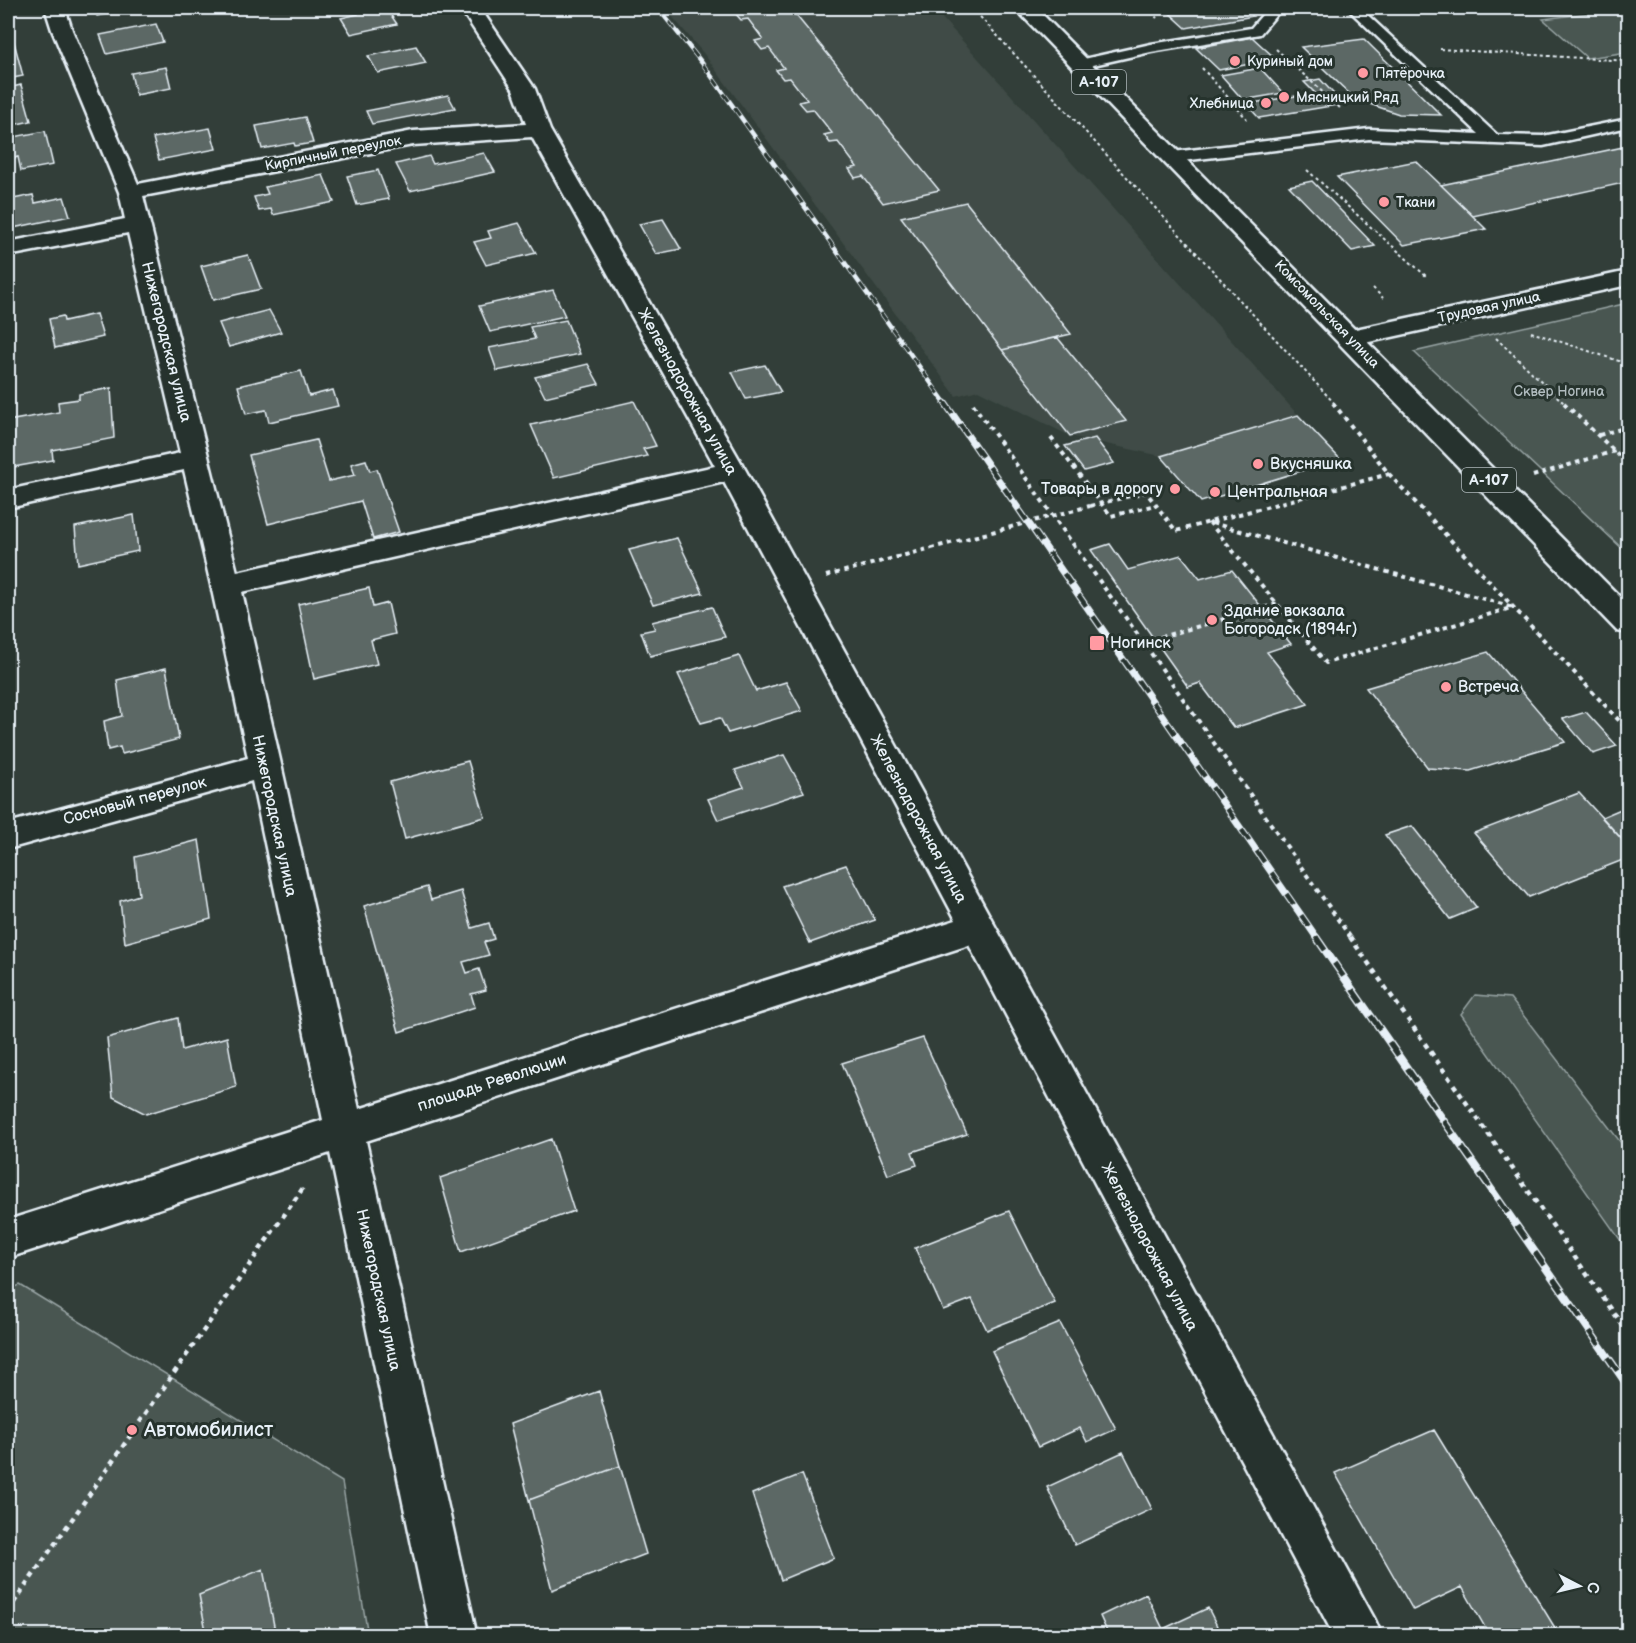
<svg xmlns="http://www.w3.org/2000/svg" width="1636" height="1643" font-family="'Balsamiq Sans',sans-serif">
	<rect width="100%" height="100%" fill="#323e39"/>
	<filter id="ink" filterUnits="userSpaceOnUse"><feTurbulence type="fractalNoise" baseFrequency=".0167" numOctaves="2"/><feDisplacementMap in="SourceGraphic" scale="12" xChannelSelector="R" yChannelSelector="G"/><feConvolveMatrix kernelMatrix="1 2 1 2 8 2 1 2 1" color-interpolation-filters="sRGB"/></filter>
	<g filter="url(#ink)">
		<path fill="#3f4b46" d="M 665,8 L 933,8 L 1298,415 L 1161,456 L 1070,436 L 978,390 L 956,396 L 704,54 Z"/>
		<path fill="#495651" stroke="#98a4a4" stroke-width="1.5" d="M 1628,8 L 1628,52 L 1587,58 L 1543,19 Z
			M 1628,303 L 1628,554 L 1414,352 Z
			M 1475,995 L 1510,998 L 1628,1152 L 1628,1251 L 1461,1014 Z
			M 20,1285 L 342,1482 L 368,1635 L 8,1636 L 8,1290 Z"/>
		<path fill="#5c6865" stroke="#e8f1f8" stroke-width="1.5" d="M 94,8 L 140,8 L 97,16 Z
			M 366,8 L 386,8 L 397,24 L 351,34 L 341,18 L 358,14 L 356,10 Z
			M 738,8 L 790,8 L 939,190 L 883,203 L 863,176 L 855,178 L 849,169 L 857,167 L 838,142 L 830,143 L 824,135 L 832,133 L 813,109 L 806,110 L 799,102 L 807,100 L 790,78 L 783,79 L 776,70 L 784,68 L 769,48 L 762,50 L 755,41 L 763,39 L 748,19 L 741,20 L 735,13 L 742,12 Z
			M 1164,8 L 1244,8 L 1253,16 L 1186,28 Z
			M 156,24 L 163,42 L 107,54 L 100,35 Z
			M 1252,37 L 1276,59 L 1219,70 L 1196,48 Z
			M 1364,39 L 1441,115 L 1399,114 L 1355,99 L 1301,47 Z
			M 14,42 L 23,76 L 8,79 L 8,43 Z
			M 416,46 L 426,63 L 378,73 L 368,56 Z
			M 166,67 L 171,88 L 136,95 L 131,73 Z
			M 1260,68 L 1283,93 L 1243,100 L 1221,75 Z
			M 1320,79 L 1343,104 L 1259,118 L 1246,104 L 1315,93 L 1304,82 Z
			M 21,85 L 31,121 L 8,126 L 8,88 Z
			M 448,95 L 455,108 L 372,124 L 366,111 Z
			M 305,117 L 313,143 L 295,146 L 294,143 L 262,149 L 256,126 Z
			M 210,128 L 216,149 L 159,160 L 153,138 Z
			M 45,131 L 53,165 L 21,171 L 18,157 L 8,159 L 8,138 Z
			M 1628,146 L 1628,182 L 1473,216 L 1441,185 Z
			M 484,153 L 495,172 L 410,191 L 396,164 L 429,156 L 433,164 Z
			M 1416,161 L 1441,185 L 1486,229 L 1404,245 L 1337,177 Z
			M 378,170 L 389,199 L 357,205 L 347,176 Z
			M 323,175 L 334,202 L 273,215 L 271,209 L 259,211 L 254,197 L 268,194 L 265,187 Z
			M 1312,181 L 1375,246 L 1352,251 L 1289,186 Z
			M 33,195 L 35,203 L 64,197 L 70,216 L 8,229 L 8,200 Z
			M 966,202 L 1071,334 L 1002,350 L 901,217 Z
			M 663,219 L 681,249 L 656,254 L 639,224 Z
			M 519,223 L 536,253 L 486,265 L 474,242 L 491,238 L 488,231 Z
			M 248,255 L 261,289 L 213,300 L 201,266 Z
			M 553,290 L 565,316 L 490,332 L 479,306 Z
			M 269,310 L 281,332 L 229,347 L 219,323 Z
			M 96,314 L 103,337 L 55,348 L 49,319 L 63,316 L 64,321 Z
			M 566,320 L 580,354 L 497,371 L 489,348 L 535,339 L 530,327 Z
			M 1057,337 L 1126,421 L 1070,436 L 1002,350 Z
			M 588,364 L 599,384 L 545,397 L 535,377 Z
			M 765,365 L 781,392 L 746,399 L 732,372 Z
			M 301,371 L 309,396 L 333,390 L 338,406 L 269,422 L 266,410 L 246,414 L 238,386 Z
			M 111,388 L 114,438 L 52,450 L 53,460 L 8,468 L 8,421 L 59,412 L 58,402 L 79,399 L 79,394 Z
			M 634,401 L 656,446 L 643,449 L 647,456 L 554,478 L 531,425 Z
			M 1298,415 L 1340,459 L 1201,502 L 1161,456 Z
			M 1095,438 L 1114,463 L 1084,471 L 1065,446 Z
			M 316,440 L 329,481 L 355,475 L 351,464 L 366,460 L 370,471 L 377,469 L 399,532 L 373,539 L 361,501 L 268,524 L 249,455 Z
			M 134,515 L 138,551 L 78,564 L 75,527 Z
			M 677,538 L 703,593 L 653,605 L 629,550 Z
			M 1110,544 L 1128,570 L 1181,555 L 1200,579 L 1232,570 L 1291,644 L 1267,652 L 1308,704 L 1234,728 L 1200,683 L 1188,687 L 1091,550 Z
			M 369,588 L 373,607 L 388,603 L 395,634 L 371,640 L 377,664 L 314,679 L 298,604 Z
			M 712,607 L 725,637 L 650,656 L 641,632 L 655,629 L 652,622 Z
			M 1488,652 L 1565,742 L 1470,771 L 1428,768 L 1366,688 Z
			M 739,656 L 756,691 L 786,682 L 802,711 L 728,733 L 720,718 L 701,723 L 678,674 Z
			M 166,668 L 179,739 L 122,754 L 120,747 L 108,750 L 104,721 L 122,716 L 117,680 Z
			M 1586,712 L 1617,746 L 1593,754 L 1563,719 Z
			M 784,755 L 804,792 L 718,820 L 708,799 L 744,787 L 735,770 Z
			M 468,761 L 485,817 L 405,839 L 390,782 Z
			M 1579,793 L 1628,846 L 1628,858 L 1529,897 L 1474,833 Z
			M 1628,806 L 1628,846 L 1602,817 Z
			M 1412,826 L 1477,908 L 1450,919 L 1385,835 Z
			M 199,840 L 211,919 L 125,943 L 120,901 L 139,895 L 135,857 Z
			M 846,865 L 875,920 L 810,943 L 782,886 Z
			M 427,887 L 431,900 L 461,891 L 472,928 L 489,923 L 494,939 L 484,942 L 489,955 L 463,962 L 467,973 L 479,969 L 486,990 L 471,994 L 475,1007 L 399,1032 L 364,906 Z
			M 178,1018 L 182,1050 L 227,1037 L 236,1087 L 146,1114 L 113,1097 L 107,1038 Z
			M 923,1038 L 967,1134 L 912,1152 L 917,1165 L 888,1175 L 842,1063 Z
			M 551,1139 L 574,1211 L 461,1252 L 440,1178 Z
			M 1009,1211 L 1055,1303 L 987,1330 L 972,1299 L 943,1310 L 915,1248 Z
			M 1060,1323 L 1116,1429 L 1087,1442 L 1080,1428 L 1038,1447 L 992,1351 Z
			M 599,1391 L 620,1466 L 529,1500 L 510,1424 Z
			M 1434,1430 L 1560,1636 L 1490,1636 L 1462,1587 L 1413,1610 L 1335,1473 Z
			M 1123,1452 L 1152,1509 L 1075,1545 L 1047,1487 Z
			M 620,1466 L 646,1554 L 552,1590 L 529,1500 Z
			M 802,1474 L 834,1558 L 781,1580 L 752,1494 Z
			M 263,1569 L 276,1636 L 207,1636 L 199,1595 Z
			M 1146,1594 L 1163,1629 L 1208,1608 L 1222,1636 L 1109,1636 L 1100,1616 Z"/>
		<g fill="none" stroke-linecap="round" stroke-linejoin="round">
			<defs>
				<path id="service" d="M 1268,8 L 1282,8 L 1260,34 L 1151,52 L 1080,68 L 1073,64 L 1075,61 L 1151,44 L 1251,28 Z
					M 1347,8 L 1360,8 L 1497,135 L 1543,136 L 1628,119 L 1628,127 L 1543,146 L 1369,139 L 1173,162 L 1168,160 L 1165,157 L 1168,154 L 1173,152 L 1369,129 L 1479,134 Z"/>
				<path id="minor" d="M 45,8 L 65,8 L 72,30 L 138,184 L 413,131 L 526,124 L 513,89 L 460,8 L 480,8 L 535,89 L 550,130 L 746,471 L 1375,1620 L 1382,1636 L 1334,1636 L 969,945 L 366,1141 L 477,1636 L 431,1636 L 330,1153 L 8,1258 L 8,1220 L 323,1120 L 252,781 L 8,849 L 8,823 L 248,758 L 211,585 L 184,470 L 8,508 L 8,490 L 180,453 L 128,233 L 8,256 L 8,242 L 125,219 L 119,192 L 52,30 ZM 532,137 L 715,466 L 237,572 L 143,196 L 413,145 ZM 724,482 L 956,920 L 359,1109 L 242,592 Z"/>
				<path id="tertiary" d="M 1628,271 L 1628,285 L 1351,346 L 1342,343 L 1338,338 L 1342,333 L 1351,330 Z"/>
				<path id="primary" d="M 1015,8 L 1036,8 L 1628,605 L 1628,633 L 1617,631 Z"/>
			</defs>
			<use href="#service" stroke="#e8f1f8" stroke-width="5"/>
			<use href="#minor" stroke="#e8f1f8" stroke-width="5"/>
			<use href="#tertiary" stroke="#e8f1f8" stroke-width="5"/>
			<use href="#primary" stroke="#e8f1f8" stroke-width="5"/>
			<path stroke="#e8f1f8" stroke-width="2" stroke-dasharray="3 3" stroke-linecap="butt" d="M 972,8 L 1335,404
				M 1147,8 L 1157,18
				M 1276,49 L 1341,109
				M 1440,49 L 1628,61
				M 1202,68 L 1247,119
				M 1307,170 L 1427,277
				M 1373,288 L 1383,298
				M 1531,332 L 1628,364
				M 1496,338 L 1565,404"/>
			<path stroke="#e8f1f8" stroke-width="4" stroke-dasharray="4.5 4.5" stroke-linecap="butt" d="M 1333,403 L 1389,474 L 1628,730
				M 1564,403 L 1628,464
				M 973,404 L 1143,642
				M 1599,435 L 1628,427
				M 1051,438 L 1111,516 L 1156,505
				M 1533,476 L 1615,451
				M 1090,506 L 1146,492 L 1176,531 L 1389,474
				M 1209,522 L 1326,663 L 1514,607
				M 1212,523 L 1513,607
				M 1277,604 L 1143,642 L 1351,938"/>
			<path stroke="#e8f1f8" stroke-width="4.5" stroke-dasharray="5 5" stroke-linecap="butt" d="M 1350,937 L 1628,1333
				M 8,1611 L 303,1188"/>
			<use href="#service" fill="#26332d" fill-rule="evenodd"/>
			<use href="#minor" fill="#26332d" fill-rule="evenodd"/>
			<use href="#tertiary" fill="#26332d" fill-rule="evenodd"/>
			<use href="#primary" fill="#26332d" fill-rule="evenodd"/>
			<defs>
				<path id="rail-far2" d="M 658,8 L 702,63 L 946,404"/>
				<path id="rail-far1" d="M 945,403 L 1317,938"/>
				<path id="rail" d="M 1316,937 L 1628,1386"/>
			</defs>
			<use href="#rail-far2" stroke="#e8f1f8" stroke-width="4.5"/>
			<use href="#rail-far1" stroke="#e8f1f8" stroke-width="7"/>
			<use href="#rail" stroke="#e8f1f8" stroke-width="8"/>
			<use href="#rail-far2" stroke="#26332d" stroke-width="3" stroke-dasharray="9" stroke-linecap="butt"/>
			<use href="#rail-far1" stroke="#26332d" stroke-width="4.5" stroke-dasharray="13" stroke-linecap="butt"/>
			<use href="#rail" stroke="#26332d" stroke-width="5" stroke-dasharray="16" stroke-linecap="butt"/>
			<path stroke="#e8f1f8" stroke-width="4" stroke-dasharray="4.5 4.5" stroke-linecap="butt" d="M 826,576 L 1090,506"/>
		</g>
	</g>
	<g fill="#ff9aa2" stroke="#26332d" stroke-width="2">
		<circle cx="1235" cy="61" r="6"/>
		<circle cx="1363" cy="73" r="6"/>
		<circle cx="1284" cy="97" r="6"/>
		<circle cx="1266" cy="103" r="6"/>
		<circle cx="1384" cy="202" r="6"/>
		<circle cx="1258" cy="464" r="6"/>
		<circle cx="1175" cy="489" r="6"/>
		<circle cx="1215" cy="492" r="6"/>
		<circle cx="1212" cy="620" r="6"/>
		<rect x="1089" y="635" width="16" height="16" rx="3"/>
		<circle cx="1446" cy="687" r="6"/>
		<circle cx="132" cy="1430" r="6"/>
	</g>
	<g text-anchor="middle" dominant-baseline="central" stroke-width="6" stroke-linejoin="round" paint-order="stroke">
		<g font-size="14" fill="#e8f1f8" stroke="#26332d" text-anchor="start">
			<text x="1247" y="61">Куриный дом</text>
			<text x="1375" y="73">Пятёрочка</text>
			<text x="1296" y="97">Мясницкий Ряд</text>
			<text x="1254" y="103" text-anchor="end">Хлебница</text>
			<text x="1396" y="202">Ткани</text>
		</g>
		<g font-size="14" fill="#e8f1f8" stroke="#26332d">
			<text transform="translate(333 153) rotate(-11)">Кирпичный переулок</text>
			<text transform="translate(1489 307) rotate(-12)">Трудовая улица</text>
			<text transform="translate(1327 314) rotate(46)">Комсомольская улица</text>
		</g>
		<g font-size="14" fill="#b0bbbe" stroke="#26332d">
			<text x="1559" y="391">Сквер Ногина</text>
		</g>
		<g fill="#26332d" stroke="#aeb8bb" stroke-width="1.5">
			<rect x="1072" y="70" width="54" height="24" rx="4.5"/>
			<rect x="1462" y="468" width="54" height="24" rx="4.5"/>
		</g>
		<g font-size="15" font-weight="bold" fill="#e8f1f8">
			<text x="1099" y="82">А-107</text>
			<text x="1489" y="480">А-107</text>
		</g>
		<g font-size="16" fill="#e8f1f8" stroke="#26332d">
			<text transform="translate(166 342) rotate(76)">Нижегородская улица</text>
			<text transform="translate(687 392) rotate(61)">Железнодорожная улица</text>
			<text transform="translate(135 801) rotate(-15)">Сосновый переулок</text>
			<text transform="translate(274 816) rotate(78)">Нижегородская улица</text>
			<text transform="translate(918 819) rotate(62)">Железнодорожная улица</text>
			<text transform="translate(492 1083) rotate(-18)">площадь Революции</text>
			<text transform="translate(1149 1247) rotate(62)">Железнодорожная улица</text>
			<text transform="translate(378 1290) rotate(78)">Нижегородская улица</text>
		</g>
		<g font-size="16" fill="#e8f1f8" stroke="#26332d" text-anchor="start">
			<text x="1270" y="464">Вкусняшка</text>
			<text x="1163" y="489" text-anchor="end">Товары в дорогу</text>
			<text x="1227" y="492">Центральная</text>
			<text x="1224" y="611">Здание вокзала<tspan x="1224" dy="18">Богородск (1894г)</tspan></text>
			<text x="1110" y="643">Ногинск</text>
			<text x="1458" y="687">Встреча</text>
		</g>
		<g font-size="20" fill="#e8f1f8" stroke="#26332d" text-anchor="start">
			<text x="144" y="1430">Автомобилист</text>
		</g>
	</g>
	<rect width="1636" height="1643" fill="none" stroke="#26332d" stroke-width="30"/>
	<rect x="15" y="15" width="1606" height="1613" fill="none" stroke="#e8f1f8" stroke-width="2" filter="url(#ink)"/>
	<g transform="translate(1579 1586) rotate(97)" stroke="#26332d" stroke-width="4.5" paint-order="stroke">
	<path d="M0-4.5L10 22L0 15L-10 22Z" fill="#e8f1f8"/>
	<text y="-9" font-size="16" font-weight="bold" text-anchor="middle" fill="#e8f1f8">С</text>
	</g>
</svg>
